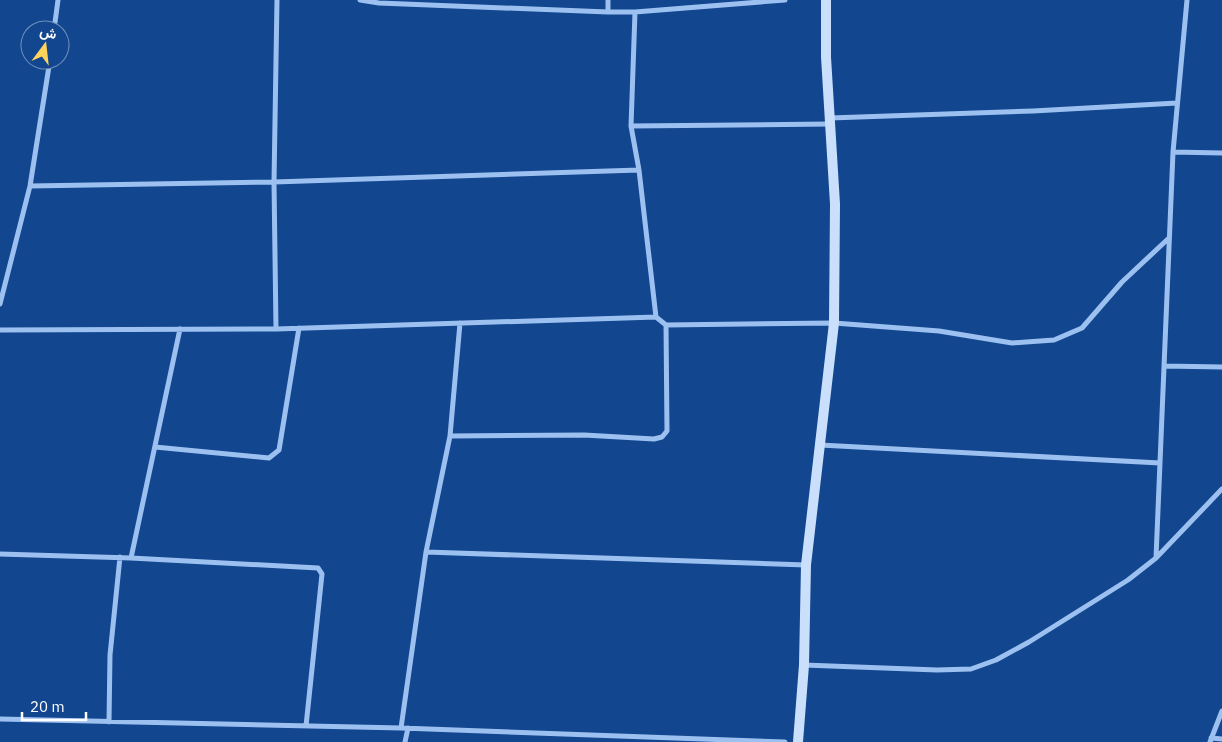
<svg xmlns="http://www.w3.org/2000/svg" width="1222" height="742" font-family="'IBM Plex Sans',Vazirmatn,sans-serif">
	<rect width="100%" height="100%" fill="#12468e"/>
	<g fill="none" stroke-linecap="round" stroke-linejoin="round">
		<path stroke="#9cc1f1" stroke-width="5" d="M 360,0 L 379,3 L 608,12 L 635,12 L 785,0
			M 608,12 L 608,0
			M 635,12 L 631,126 L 639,170 L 656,317
			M 54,30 L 58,0
			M 830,118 L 1033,111 L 1177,103
			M 631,126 L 830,124
			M 1173,152 L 1222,153
			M 30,186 L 274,182 L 639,170
			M 0,304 L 30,186 L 50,60
			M 276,329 L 274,182 L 277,0
			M 0,330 L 276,329 L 656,317 L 666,325 L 834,323 L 939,331 L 1012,343 L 1054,340 L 1082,328 L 1122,282 L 1169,238
			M 1164,366 L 1222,367
			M 450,436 L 584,435 L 654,439 L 662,437 L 667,431 L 666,325
			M 820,445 L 1160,463
			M 155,447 L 269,458 L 279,450 L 299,328
			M 426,552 L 806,565
			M 0,554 L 131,558 L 318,568 L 322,574 L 306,726
			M 131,558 L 180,329
			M 1156,558 L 1173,152 L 1187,0
			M 804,665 L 937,670 L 971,669 L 996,660 L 1029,642 L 1128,580 L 1156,558 L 1222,489
			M 0,719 L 401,728 L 785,742
			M 109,722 L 110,655 L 120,557
			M 401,728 L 426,552 L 450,436 L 460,323
			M 1211,738 L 1222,739
			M 405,742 L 408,728
			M 1210,742 L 1222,711"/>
		<path stroke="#cadffc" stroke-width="10" d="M 798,742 L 804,665 L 806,565 L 834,323 L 835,204 L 826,57 L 826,0"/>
	</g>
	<g transform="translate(45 45) rotate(15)"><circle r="24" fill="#12468e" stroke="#7190bb"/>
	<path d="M0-4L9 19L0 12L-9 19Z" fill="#ffd25c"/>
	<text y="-8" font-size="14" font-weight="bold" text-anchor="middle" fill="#ffffff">ش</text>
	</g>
	<path d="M22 712v8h64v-8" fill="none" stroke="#ffffff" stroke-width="2.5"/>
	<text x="30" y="712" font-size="15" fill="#ffffff" stroke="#12468e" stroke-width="4" paint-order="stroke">20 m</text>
</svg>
